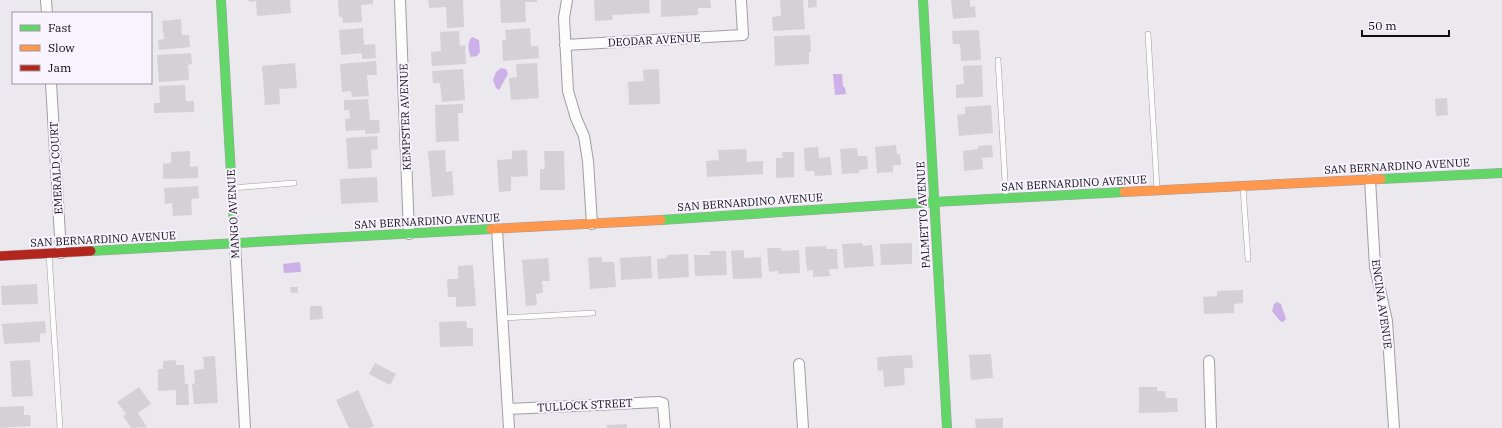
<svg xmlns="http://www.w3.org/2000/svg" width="1502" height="428" font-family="'IBM Plex Serif',serif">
	<rect width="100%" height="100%" fill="#ebe8ee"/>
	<path fill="#cdb0e8" d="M 472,37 L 479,40 L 480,52 L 477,56 L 471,57 C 468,51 467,42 472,37 Z
		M 501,68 L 506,69 L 508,74 L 499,90 L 496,88 L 493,80 L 496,72 Z
		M 833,74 L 842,74 L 843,86 L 845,88 L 846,94 L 835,95 Z
		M 300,262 L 301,272 L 284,273 L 283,264 Z
		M 1277,302 L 1281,304 L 1286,319 L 1283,322 L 1280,321 L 1272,311 L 1274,304 Z"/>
	<path fill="#d3d1d6" d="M 249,0 L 290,0 L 291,13 L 257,16 L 256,1 L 249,2 Z
		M 338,0 L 373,0 L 373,4 L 361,5 L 362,22 L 343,23 L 342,17 L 339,17 Z
		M 428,0 L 463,0 L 464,27 L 447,28 L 446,7 L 429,8 Z
		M 500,0 L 537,0 L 537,2 L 525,2 L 526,22 L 501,23 Z
		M 594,0 L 649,0 L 650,13 L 612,15 L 613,20 L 595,21 Z
		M 661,0 L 710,0 L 711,8 L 698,8 L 698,15 L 661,17 Z
		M 780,0 L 803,0 L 805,29 L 773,31 L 772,17 L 781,16 Z
		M 808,0 L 816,0 L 817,7 L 808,8 Z
		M 951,0 L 970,0 L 970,7 L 975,6 L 976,17 L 953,19 Z
		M 181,19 L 182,35 L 189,35 L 190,47 L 159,50 L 158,40 L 164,39 L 162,21 Z
		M 363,28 L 364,45 L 375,44 L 376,58 L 362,59 L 362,53 L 341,55 L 339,30 Z
		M 530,28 L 531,46 L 538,46 L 539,58 L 503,61 L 502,40 L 506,40 L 505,30 Z
		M 979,30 L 981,60 L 961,61 L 960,44 L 953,44 L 952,31 Z
		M 459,31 L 460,46 L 465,45 L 466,64 L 432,66 L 431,52 L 441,51 L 440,32 Z
		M 810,35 L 811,52 L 809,52 L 809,64 L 775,66 L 774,36 Z
		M 191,53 L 192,64 L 188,65 L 189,80 L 159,82 L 157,55 Z
		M 376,61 L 377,75 L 367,75 L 369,96 L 352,97 L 351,91 L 342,92 L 340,64 Z
		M 295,63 L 297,88 L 279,89 L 280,104 L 265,105 L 262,66 Z
		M 537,63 L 539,98 L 511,100 L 509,78 L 517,77 L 516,64 Z
		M 982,65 L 983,97 L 956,98 L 956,85 L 964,84 L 963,66 Z
		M 463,69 L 465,100 L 442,102 L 440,83 L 433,83 L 432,71 Z
		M 659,69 L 660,104 L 629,105 L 628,82 L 644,81 L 643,70 Z
		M 185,85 L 186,101 L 194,101 L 194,112 L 154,113 L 154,103 L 160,103 L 159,86 Z
		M 1447,98 L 1448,115 L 1436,116 L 1435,99 Z
		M 368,99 L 370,120 L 379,120 L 380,133 L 365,134 L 365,130 L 346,131 L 345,119 L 350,118 L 349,110 L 344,110 L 344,100 Z
		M 463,104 L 463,113 L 458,113 L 459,141 L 436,142 L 435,105 Z
		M 991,105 L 993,133 L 959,136 L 957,115 L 965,114 L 965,107 Z
		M 377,136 L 378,149 L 371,150 L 372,168 L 348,169 L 346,138 Z
		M 896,145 L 897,154 L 900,154 L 901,165 L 893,165 L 893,172 L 877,173 L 875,147 Z
		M 992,145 L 993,157 L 982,158 L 983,169 L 964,171 L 963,151 L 978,149 L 978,146 Z
		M 818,147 L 819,158 L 830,157 L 832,175 L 815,176 L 814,171 L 805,171 L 804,148 Z
		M 857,148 L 858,156 L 867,156 L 868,169 L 859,170 L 859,173 L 842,174 L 840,149 Z
		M 746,149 L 747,162 L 763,161 L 763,174 L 707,177 L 706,161 L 719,160 L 718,150 Z
		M 445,150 L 446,172 L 452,171 L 454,195 L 432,197 L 428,151 Z
		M 527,150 L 528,176 L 511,177 L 511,191 L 499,192 L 497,160 L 512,159 L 512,151 Z
		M 190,151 L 190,167 L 198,166 L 198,178 L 163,179 L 163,164 L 171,163 L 171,152 Z
		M 544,151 L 564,151 L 565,190 L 540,190 L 540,169 L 545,169 Z
		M 782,152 L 794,152 L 794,177 L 776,178 L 776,158 L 783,158 Z
		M 377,177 L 378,202 L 341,204 L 340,179 Z
		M 198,186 L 199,198 L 191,199 L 192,215 L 173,216 L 172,203 L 165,204 L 164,188 Z
		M 862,243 L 863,246 L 872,245 L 874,266 L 844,268 L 842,244 Z
		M 912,243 L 912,264 L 881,265 L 880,244 Z
		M 826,246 L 826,249 L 837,249 L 838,269 L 829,269 L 830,276 L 813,277 L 813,270 L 807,271 L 805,247 Z
		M 767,248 L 781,248 L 781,251 L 799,250 L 800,273 L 778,274 L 778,271 L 769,272 Z
		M 744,250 L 744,258 L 761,257 L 762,278 L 733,279 L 731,251 Z
		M 710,251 L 726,251 L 727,275 L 695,276 L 694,255 L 710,255 Z
		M 688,254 L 689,277 L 658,279 L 657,259 L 667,258 L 667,255 Z
		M 651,256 L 652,278 L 621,280 L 620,258 Z
		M 602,257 L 602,262 L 614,262 L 616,287 L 590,289 L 588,258 Z
		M 548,258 L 550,281 L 542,281 L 543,293 L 536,294 L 537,305 L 526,306 L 522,260 Z
		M 473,265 L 476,306 L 456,307 L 456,297 L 448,297 L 447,279 L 458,279 L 458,266 Z
		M 37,284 L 38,304 L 2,305 L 1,286 Z
		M 290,287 L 298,287 L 298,293 L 291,293 Z
		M 1243,290 L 1243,303 L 1234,304 L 1234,313 L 1204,314 L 1203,297 L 1217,296 L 1217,291 Z
		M 310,306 L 322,306 L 323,319 L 310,320 Z
		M 45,321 L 46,333 L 40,334 L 40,342 L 4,344 L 2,324 Z
		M 466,321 L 467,328 L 473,328 L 473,346 L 440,347 L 439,322 Z
		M 991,354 L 993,378 L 971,380 L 969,355 Z
		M 912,355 L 913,368 L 904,368 L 905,385 L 884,387 L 883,370 L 878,371 L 877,357 Z
		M 215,356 L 218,403 L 194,404 L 192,384 L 195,383 L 194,370 L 204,369 L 203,357 Z
		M 30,360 L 33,396 L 12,397 L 10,361 Z
		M 176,360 L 176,365 L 184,365 L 185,384 L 188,384 L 189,405 L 176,405 L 176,390 L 158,391 L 158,369 L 163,369 L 163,361 Z
		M 375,363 L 396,374 L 390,385 L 369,374 Z
		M 139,387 L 151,404 L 138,413 L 147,427 L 131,428 L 123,416 L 126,414 L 117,402 Z
		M 1139,387 L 1157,387 L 1157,391 L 1165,391 L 1166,398 L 1177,398 L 1178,412 L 1139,413 Z
		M 358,390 L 374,426 L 369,428 L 349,428 L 336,400 Z
		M 24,406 L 24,415 L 30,415 L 31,426 L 0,428 L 0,407 Z
		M 1003,418 L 1003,428 L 976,428 L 975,419 Z
		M 627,424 L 627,428 L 607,428 L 607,425 Z"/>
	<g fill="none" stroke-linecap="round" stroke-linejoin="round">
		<defs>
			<path id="lane" d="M 1148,34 L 1157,189
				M 998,60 L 1006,197
				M 1243,187 L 1248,259
				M 232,188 L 294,183
				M 49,254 L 60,428
				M 503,318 L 593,313"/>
			<path id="street" d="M 46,0 L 47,13
				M 400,0 L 409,234
				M 567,0 L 564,18 L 568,91 L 576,118 L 584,136 L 588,161 L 592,224
				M 565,45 L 743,35 L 741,0
				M 51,83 L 61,253
				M 1370,179 L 1375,267 L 1387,321 L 1394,428
				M 497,229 L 509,428
				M 235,244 L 245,428
				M 1209,361 L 1211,428
				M 799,364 L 803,428
				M 508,409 L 659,402 L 663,403 L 665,428"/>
			<path id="fast" d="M 221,0 L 235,244
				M 923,0 L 947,428
				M 1381,179 L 1502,173
				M 661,220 L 934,202 L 1124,192
				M 91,251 L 491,229"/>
			<path id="slow" d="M 1124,192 L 1381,179
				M 491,229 L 661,220"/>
			<path id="jam" d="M 0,256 L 91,251"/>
		</defs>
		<use href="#lane" stroke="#a09ea3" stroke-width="6"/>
		<use href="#street" stroke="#a09ea3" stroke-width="12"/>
		<use href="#fast" stroke="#a09ea3" stroke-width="10"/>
		<use href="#slow" stroke="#a09ea3" stroke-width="10"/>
		<use href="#jam" stroke="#a09ea3" stroke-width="10"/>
		<use href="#lane" stroke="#fcfcfc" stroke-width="5"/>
		<use href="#street" stroke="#fcfcfc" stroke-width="10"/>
		<use href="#fast" stroke="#63d668" stroke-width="9"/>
		<use href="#slow" stroke="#ff974d" stroke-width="9"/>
		<use href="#jam" stroke="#b3261e" stroke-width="9"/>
	</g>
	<g text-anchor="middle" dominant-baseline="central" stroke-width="4" stroke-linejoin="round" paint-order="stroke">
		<g font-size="11" fill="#100e12" stroke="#f8f3fe">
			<text transform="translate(654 40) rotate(-3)">DEODAR AVENUE</text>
			<text transform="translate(405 117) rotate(-92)">KEMPSTER AVENUE</text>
			<text transform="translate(1397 166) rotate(-3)">SAN BERNARDINO AVENUE</text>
			<text transform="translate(56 168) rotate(-93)">EMERALD COURT</text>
			<text transform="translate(1074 183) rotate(-3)">SAN BERNARDINO AVENUE</text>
			<text transform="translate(750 202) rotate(-4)">SAN BERNARDINO AVENUE</text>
			<text transform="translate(233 214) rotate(-93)">MANGO AVENUE</text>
			<text transform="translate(923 215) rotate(-93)">PALMETTO AVENUE</text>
			<text transform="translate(427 221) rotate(-3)">SAN BERNARDINO AVENUE</text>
			<text transform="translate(103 239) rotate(-3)">SAN BERNARDINO AVENUE</text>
			<text transform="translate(1382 304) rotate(82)">ENCINA AVENUE</text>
			<text transform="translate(585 405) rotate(-3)">TULLOCK STREET</text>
		</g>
	</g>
	<rect x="12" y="12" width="140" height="72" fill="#f8f3fe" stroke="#9b97a0"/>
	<rect x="20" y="25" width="20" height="6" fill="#63d668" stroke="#9b97a0"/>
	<text x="48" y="32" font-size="12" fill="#100e12">Fast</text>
	<rect x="20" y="45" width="20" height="6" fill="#ff974d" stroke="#9b97a0"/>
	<text x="48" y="52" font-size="12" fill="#100e12">Slow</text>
	<rect x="20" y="65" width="20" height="6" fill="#b3261e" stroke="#9b97a0"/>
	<text x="48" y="72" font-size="12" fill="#100e12">Jam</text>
	<path d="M1362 30v6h87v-6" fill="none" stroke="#100e12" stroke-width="2"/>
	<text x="1368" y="30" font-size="12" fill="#100e12" stroke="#f8f3fe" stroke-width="3" paint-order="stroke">50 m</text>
</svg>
